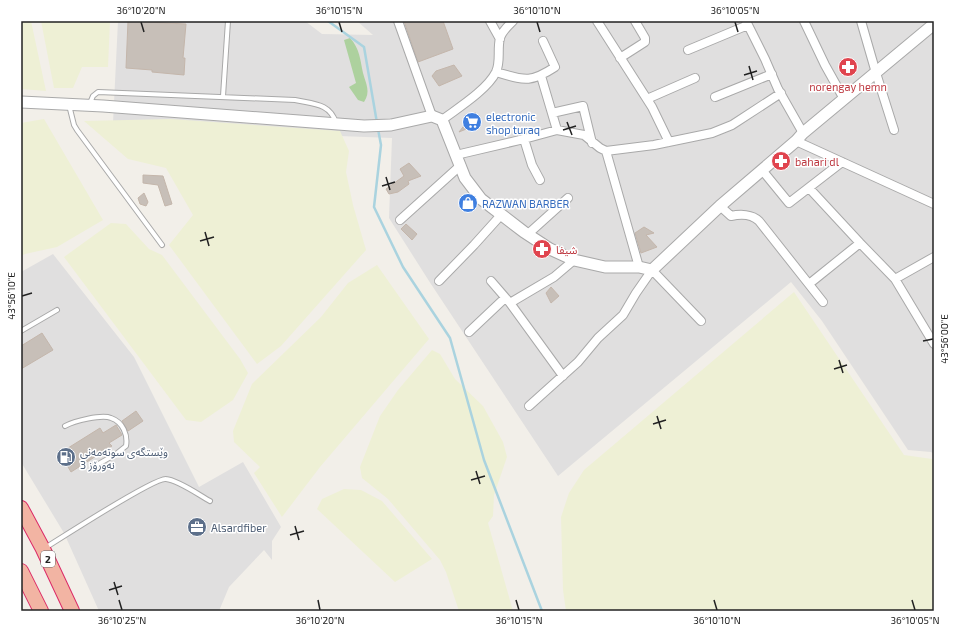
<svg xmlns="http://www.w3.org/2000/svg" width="955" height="632" font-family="'Exo 2','Noto Sans Arabic',sans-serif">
	<rect width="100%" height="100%" fill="#f2efe9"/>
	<path fill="#e0dfdf" d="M 118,21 L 305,21 L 322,34 L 373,35 L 357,21 L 934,21 L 934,454 L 931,452 L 908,450 L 822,321 L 791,282 L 558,476 L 429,281 L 389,218 L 392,138 L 211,131 L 113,123 Z
		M 53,254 L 134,357 L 199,487 L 243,462 L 281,527 L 272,541 L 272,560 L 264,550 L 229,587 L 219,611 L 99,611 L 64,533 L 21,462 L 21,272 Z"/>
	<path fill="#eef0d5" d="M 21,21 L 31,21 L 46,91 L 21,89 Z
		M 41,21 L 110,21 L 108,67 L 82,67 L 73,88 L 54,88 Z
		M 44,119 L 103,220 L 57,247 L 25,254 L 21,256 L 21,123 Z
		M 171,119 L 340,131 L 349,151 L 346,172 L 353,205 L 366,250 L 281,346 L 257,364 L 169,245 L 193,215 L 166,168 L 128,159 L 84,121 Z
		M 111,223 L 126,224 L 149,249 L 162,255 L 240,359 L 248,373 L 233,400 L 201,422 L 186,420 L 64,257 Z
		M 377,265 L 429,339 L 320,467 L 282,517 L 254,473 L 260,467 L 234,442 L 233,431 L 252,384 L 321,317 L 348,283 Z
		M 794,292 L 904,455 L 932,459 L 934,462 L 934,611 L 566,611 L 563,590 L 561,517 L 569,493 L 584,470 Z
		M 432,350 L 440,354 L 455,379 L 483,406 L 503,442 L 507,457 L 494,495 L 493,516 L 488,523 L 513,611 L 459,611 L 446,572 L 440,560 L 388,499 L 362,478 L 360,467 L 380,416 L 398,390 Z
		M 344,489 L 361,490 L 382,501 L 432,559 L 395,582 L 317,509 L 322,499 Z"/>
	<path fill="#add19e" d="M 350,38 C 360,49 360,59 363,73 C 366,84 371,92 364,102 L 358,100 L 349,87 L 356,83 L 344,40 Z"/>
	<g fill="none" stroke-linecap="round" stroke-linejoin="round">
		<path stroke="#aad3df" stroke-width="2.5" d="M 328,21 L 364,47 L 377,123
			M 378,129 L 381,145 L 374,207 L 403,267 L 450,338 L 484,460 L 542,611"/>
	</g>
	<path fill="#c7bfb8" stroke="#c4b6ab" d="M 128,21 L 186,24 L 183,58 L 185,58 L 184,75 L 152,72 L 152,70 L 126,68 Z
		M 404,21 L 443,21 L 453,49 L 418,62 Z
		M 454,65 L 462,76 L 439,86 L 432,76 L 436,71 Z
		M 475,112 L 481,123 L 459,132 Z
		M 409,163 L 421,176 L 408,181 L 409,184 L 398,192 L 389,194 L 386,189 L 404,176 L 400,169 Z
		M 143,175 L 163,176 L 172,204 L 165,206 L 158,185 L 143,183 Z
		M 144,193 L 148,202 L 146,206 L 140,204 L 138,198 Z
		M 406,224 L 417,234 L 412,240 L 401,229 Z
		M 644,227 L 654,233 L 646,235 L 657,247 L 641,253 L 635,233 Z
		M 551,287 L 559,296 L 551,303 L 546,293 Z
		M 42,333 L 53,350 L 21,369 L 21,346 Z
		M 136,411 L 143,421 L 128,431 L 122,421 Z
		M 116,425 L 122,435 L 109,443 L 112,446 L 71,472 L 60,453 L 100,428 L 103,433 Z"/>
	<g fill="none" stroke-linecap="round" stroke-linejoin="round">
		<defs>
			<path id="service" d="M 223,96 L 228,21
				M 90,103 L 93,96 L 98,92 L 295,100 C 313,104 330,103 336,123
				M 69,105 L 74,125 L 77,130 L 162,245
				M 21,331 L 57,310
				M 65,426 C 74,421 102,414 111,418 C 123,422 128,435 126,446 L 116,454 L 95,466
				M 45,548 C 61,538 155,477 166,479 C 178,480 199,495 210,501"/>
			<path id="minor" d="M 398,21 L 432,116
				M 490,21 L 500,39
				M 597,21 L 652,107 L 669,142
				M 746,21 L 765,59 L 778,89 L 803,133
				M 804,21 L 825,65 L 844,99
				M 861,21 L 876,73 L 894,130
				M 688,50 L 748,25
				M 620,58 L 645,42 L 645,38 L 635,21
				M 496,72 C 524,80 529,84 555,67 L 543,41
				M 541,76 L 557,130
				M 715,97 L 772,74
				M 647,99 L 695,78
				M 552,113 L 583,106 L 592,143
				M 442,120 C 458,108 487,90 496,72 C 501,61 497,50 500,38 C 502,31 508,26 513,21
				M 524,139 L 532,165 L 540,180
				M 796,141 L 934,204
				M 606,151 L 639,267
				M 456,155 L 524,139 L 557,130 L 584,135 L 600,148 L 606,151 L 654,145 L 712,133 L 732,125 L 781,93
				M 762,170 L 789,203 L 842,162
				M 809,188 L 860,243 L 895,279 L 934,344
				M 720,206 L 731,216 C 740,214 752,214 759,221 L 823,302
				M 400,220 L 461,165
				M 528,234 L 568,198
				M 895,279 L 934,257
				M 439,281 L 474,245 L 501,215
				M 491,281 L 510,303 L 563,376
				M 809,284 L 860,243
				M 510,303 L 554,277 L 574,260
				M 469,332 L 505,298
				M 529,406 L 578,362 L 598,338 L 623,315 L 636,293 L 652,270 L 701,321"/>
			<path id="tertiary" d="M 21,102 L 103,106 L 364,126 L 391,125 L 432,116 L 442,120 L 465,178 L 481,199 L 524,232 L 550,249 L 574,260 L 605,267 L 639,267 L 652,270 L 720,206 L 796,141 L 803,133 L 934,24"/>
			<path id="trunk" d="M 21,508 L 43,549 L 72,611
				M 21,571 L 41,611"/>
		</defs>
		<use href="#service" stroke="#a9a9a9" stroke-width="6"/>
		<use href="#minor" stroke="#a9a9a9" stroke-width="10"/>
		<use href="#tertiary" stroke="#a9a9a9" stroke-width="13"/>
		<use href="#trunk" stroke="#dc2a67" stroke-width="16"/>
		<use href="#service" stroke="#fff" stroke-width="4"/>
		<use href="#minor" stroke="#fff" stroke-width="8"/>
		<use href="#tertiary" stroke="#fff" stroke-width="11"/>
		<use href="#trunk" stroke="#f2b4a3" stroke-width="14"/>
	</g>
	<path fill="none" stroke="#222" stroke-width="1.5" d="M 141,22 L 144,32M 339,22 L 342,32M 537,22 L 540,32M 735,22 L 738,32M 749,66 L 753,80M 744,75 L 757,71M 567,122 L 572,135M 563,130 L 576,126M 386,177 L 390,190M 382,186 L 395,182M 205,232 L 209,246M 200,241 L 214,237M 22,296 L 32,293M 923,341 L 933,339M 839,360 L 843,373M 834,369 L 847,365M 657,416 L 661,429M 653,424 L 666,420M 476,471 L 480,484M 471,480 L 485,476M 295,526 L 299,540M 290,535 L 304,531M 114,582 L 118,595M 109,590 L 122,586M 119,600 L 122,610M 318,600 L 320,610M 516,600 L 519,610M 714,600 L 717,610M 912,600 L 915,610"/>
	<defs>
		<symbol id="pharmacy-disc" viewBox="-11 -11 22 22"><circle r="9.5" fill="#e0444e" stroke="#fff"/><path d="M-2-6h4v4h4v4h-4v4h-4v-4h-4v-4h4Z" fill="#fff"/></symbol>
		<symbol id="supermarket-disc" viewBox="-11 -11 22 22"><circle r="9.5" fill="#3f7fe0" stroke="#fff"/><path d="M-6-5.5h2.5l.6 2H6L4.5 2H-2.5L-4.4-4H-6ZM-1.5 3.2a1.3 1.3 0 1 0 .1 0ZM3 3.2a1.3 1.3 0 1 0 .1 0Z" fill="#fff"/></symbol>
		<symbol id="shop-disc" viewBox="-11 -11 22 22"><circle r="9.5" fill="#3f7fe0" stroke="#fff"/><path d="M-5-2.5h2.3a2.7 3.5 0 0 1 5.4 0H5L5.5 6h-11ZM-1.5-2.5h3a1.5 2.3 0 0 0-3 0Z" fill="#fff"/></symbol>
		<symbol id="fuel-disc" viewBox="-11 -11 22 22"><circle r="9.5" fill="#5c6f8a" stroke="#fff"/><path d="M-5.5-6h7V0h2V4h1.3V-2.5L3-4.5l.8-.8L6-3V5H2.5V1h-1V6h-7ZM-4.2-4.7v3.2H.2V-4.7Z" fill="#fff"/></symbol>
		<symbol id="office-disc" viewBox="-11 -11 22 22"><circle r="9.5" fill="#5c6f8a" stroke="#fff"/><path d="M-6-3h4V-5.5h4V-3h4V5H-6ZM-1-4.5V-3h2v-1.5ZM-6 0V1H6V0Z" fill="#fff"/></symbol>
	</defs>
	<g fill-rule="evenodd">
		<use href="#pharmacy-disc" x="837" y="56" width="22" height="22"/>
		<use href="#supermarket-disc" x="461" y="111" width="22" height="22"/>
		<use href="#pharmacy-disc" x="770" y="150" width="22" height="22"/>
		<use href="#shop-disc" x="457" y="192" width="22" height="22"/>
		<use href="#pharmacy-disc" x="531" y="238" width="22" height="22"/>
		<use href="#fuel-disc" x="55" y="446" width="22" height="22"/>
		<use href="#office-disc" x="186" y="516" width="22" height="22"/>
	</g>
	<g text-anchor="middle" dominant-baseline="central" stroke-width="3" stroke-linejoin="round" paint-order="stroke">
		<rect fill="#fff" stroke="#646464" stroke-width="1" x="41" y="551" width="14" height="16" rx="3"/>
		<g font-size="10" font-weight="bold" fill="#222">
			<text x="48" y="559">2</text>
		</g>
		<g font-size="11" fill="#be3a42" stroke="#fff" text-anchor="start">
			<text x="848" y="86" text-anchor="middle">norengay hemn</text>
			<text x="795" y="161">bahari dl</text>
			<text x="556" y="249">شیفا</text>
		</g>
		<g font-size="11" fill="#366cbe" stroke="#fff" text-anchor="start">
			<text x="486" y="116">electronic<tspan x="486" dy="13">shop turaq</tspan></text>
			<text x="482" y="203">RAZWAN BARBER</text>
		</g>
		<g font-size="11" fill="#4e5e75" stroke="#fff" text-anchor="start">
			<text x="80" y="451">وێستگەی سوتەمەنی<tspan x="80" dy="13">نەورۆز 3</tspan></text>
			<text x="211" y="527">Alsardfiber</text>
		</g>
	</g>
	<rect width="955" height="632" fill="none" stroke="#ffffff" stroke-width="44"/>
	<rect x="22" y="22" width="911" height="588" fill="none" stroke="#222" stroke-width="1.5"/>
	<g font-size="10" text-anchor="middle" fill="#222">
		<text x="141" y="14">36°10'20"N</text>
		<text x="339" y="14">36°10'15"N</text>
		<text x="537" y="14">36°10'10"N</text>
		<text x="735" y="14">36°10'05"N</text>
		<text transform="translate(11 296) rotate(-90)" y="4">43°56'10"E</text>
		<text transform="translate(944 339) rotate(-90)" y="4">43°56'00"E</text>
		<text x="122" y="624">36°10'25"N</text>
		<text x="320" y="624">36°10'20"N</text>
		<text x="519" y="624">36°10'15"N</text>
		<text x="717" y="624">36°10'10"N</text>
		<text x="915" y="624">36°10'05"N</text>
	</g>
</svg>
